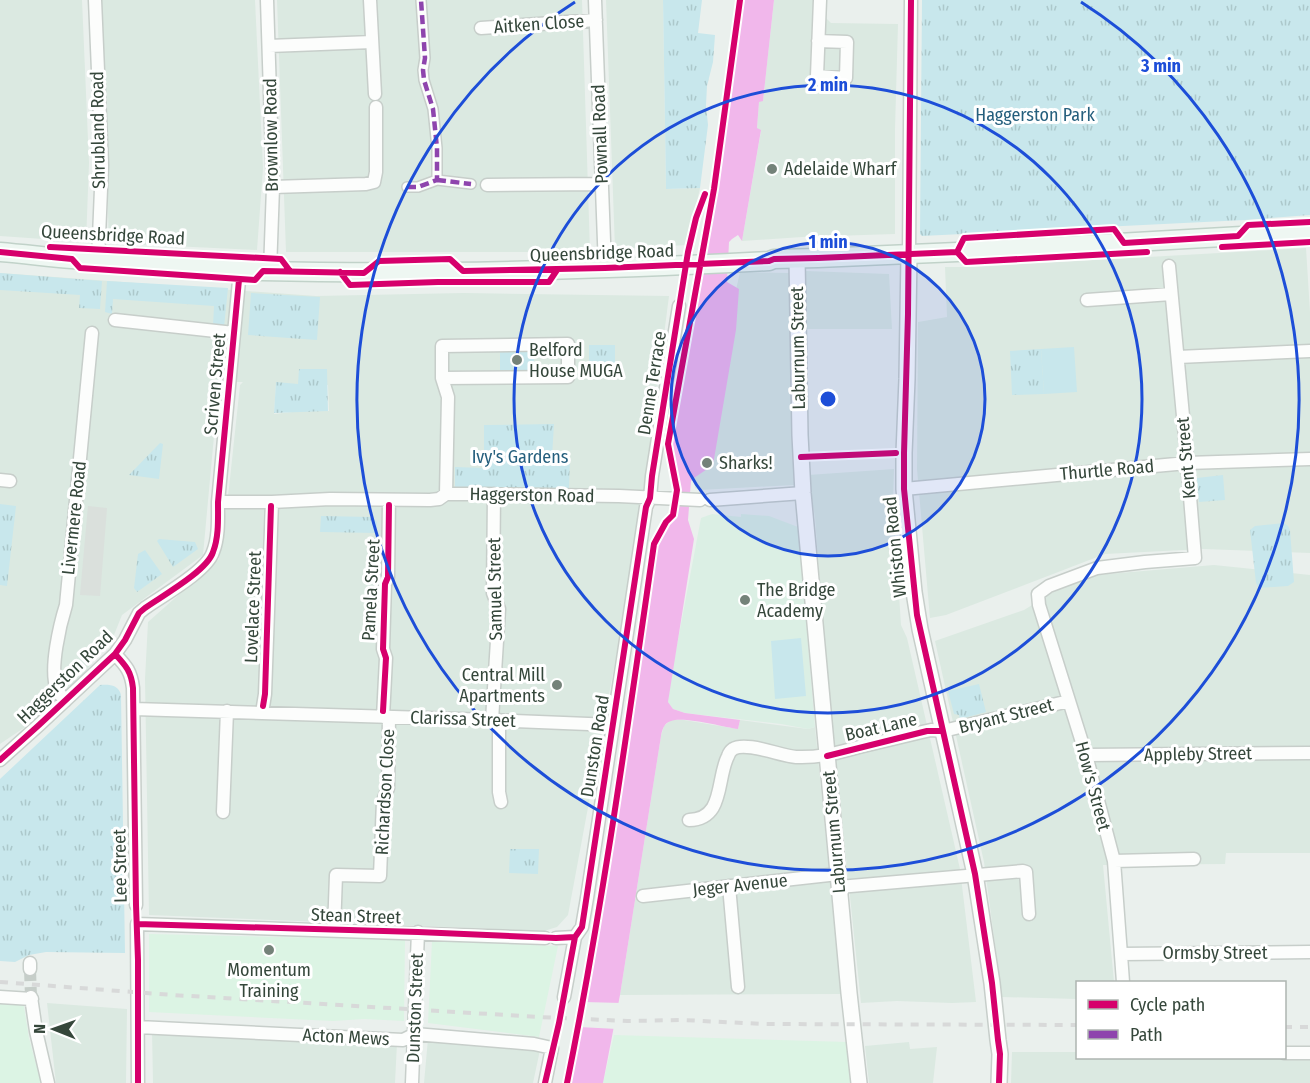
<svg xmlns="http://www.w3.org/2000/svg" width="1310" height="1083" font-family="'Fira Sans Condensed',sans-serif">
	<defs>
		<pattern id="grass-tufts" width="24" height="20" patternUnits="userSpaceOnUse" patternTransform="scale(1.5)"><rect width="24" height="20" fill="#c8e7ec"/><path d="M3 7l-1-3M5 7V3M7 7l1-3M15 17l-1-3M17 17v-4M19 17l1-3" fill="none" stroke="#acc8cb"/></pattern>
	</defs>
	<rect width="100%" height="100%" fill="#eaf0ed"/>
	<path fill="#dbe9e1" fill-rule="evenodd" d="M 0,0 L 82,0 L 89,163 L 86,242 L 0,236 Z
		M 101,0 L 255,0 L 263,168 L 257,250 L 109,243 Z
		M 277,0 L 582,0 L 590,252 L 286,252 Z
		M 606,0 L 663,0 L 666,189 L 700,188 L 687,245 L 615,249 Z
		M 774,0 L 825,0 L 824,16 L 831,23 L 898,24 L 895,129 L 895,234 L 802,237 L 742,241 L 761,131 L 757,129 L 759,101 L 763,101 Z
		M 1306,248 L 1310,312 L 1310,553 L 1203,549 L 1105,554 L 946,615 L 930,618 L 917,469 L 918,330 L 918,322 L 947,317 L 945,267 L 974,267 Z
		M 806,271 L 889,274 L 892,329 L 806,329 Z
		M 740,272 L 789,273 L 790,337 L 794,485 L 700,490 L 695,488 L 694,478 Z
		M 0,273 L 316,296 L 464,293 L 669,296 L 637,544 L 568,915 L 557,927 L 544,931 L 149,915 L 145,679 L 148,622 L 219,559 L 229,488 L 240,385 L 243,382 L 219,382 L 203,555 L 122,615 L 112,640 L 56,706 L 0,744 ZM 276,384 L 328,385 L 329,411 L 301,411 L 274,414 Z
		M 894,469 L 893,503 L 901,625 L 907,638 L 960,869 L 976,1002 L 952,1003 L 897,1001 L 861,1003 L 825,654 L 815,518 L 808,475 Z
		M 1214,565 L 1310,575 L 1310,853 L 1226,853 L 1225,864 L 1103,865 L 1114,982 L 1078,982 L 1077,999 L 1002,997 L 984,862 L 935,641 L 1024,610 L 1055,591 L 1096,575 Z
		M 671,720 L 684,720 L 738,729 L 740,720 L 808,729 L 815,727 L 841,994 L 620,995 L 661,736 L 664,726 Z
		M 47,1003 L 127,1009 L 126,1083 L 56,1083 Z
		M 152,1030 L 397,1043 L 395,1083 L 153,1083 Z
		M 428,1039 L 540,1050 L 533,1083 L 424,1083 Z
		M 909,1042 L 910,1049 L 937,1047 L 933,1083 L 869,1083 L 865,1046 Z
		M 1012,1052 L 1077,1052 L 1078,1058 L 1284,1058 L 1310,1053 L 1310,1083 L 1011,1083 Z"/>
	<path fill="#dcf4e4" d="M 149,934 L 405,940 L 404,1021 L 364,1019 L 333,1021 L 149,1012 Z
		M 432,941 L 558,946 L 539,1037 L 428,1023 Z
		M 0,997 L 23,1000 L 29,1038 L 41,1083 L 0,1083 Z
		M 614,1035 L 848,1042 L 852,1083 L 603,1083 Z"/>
	<path fill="#dbefe4" d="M 712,514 L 741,517 L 741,514 L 769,516 L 798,527 L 815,727 L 808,729 L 781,724 L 685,713 L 673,709 L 668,702 L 671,677 L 701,518 Z"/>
	<path fill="url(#grass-tufts)" d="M 663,0 L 702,0 L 698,33 L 715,35 L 713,62 L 707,86 L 706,105 L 708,125 L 700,188 L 666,189 Z
		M 922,0 L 1310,0 L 1310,215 L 1245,220 L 922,236 L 920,234 Z
		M 0,273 L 102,281 L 100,309 L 79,308 L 80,295 L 0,290 Z
		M 107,281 L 228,288 L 224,327 L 213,326 L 214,306 L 113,299 L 112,314 L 105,312 Z
		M 251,293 L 320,297 L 317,340 L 248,335 Z
		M 589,345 L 615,345 L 615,378 L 589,378 Z
		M 1041,349 L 1044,394 L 1012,395 L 1010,351 Z
		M 299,369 L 327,369 L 328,411 L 274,413 L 276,382 L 298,384 Z
		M 554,424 L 552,457 L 570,458 L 569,488 L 455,487 L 455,467 L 484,468 L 484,425 Z
		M 160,443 L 163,444 L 159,479 L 129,475 Z
		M 1223,475 L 1225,500 L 1199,502 L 1197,478 Z
		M 0,504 L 16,506 L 7,586 L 0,585 Z
		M 321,516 L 372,517 L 377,522 L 377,533 L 320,532 Z
		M 1284,523 L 1288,526 L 1290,530 L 1294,582 L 1288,586 L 1259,588 L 1256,583 L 1250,530 L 1255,526 Z
		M 159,539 L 195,542 L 198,549 L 173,567 L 157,541 Z
		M 145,550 L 162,574 L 137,592 L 134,588 L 138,554 Z
		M 979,684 L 986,712 L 960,719 L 959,715 L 954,714 L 948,691 Z
		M 100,685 C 109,684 119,685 121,695 L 125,953 L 46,952 L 29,955 L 15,962 L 0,961 L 0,779 Z
		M 510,849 L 539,849 L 538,874 L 509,873 Z"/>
	<path fill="#c8e7ec" d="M 1074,347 L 1077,392 L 1044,394 L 1041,349 Z
		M 500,350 L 534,350 L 534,370 L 500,370 Z
		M 801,638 L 806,696 L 775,699 L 771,641 Z"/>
	<path fill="#dae0dc" d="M 88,506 L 107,508 L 100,596 L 80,595 Z"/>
	<path fill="#f1b7eb" d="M 744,0 L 774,0 L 763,101 L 759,102 L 757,128 L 761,130 L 742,241 L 738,235 L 732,239 L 729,242 L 727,282 L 739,289 L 736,330 L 713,465 L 694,478 L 691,481 L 688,520 L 694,539 L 668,702 L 673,709 L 685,713 L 740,720 L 738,729 C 724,727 683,716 671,721 C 664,723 662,730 661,736 L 620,995 L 603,1083 L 570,1083 L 597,948 L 658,540 C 668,525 681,506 680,487 C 678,472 672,459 672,443 L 720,161 L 735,65 Z"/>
	<path fill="#eaf0ed" d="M 584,1002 L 622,1003 L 617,1029 L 579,1027 Z"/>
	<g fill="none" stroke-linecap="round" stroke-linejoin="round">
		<path stroke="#c6cec9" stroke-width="12" stroke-dasharray="12 6" stroke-linecap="butt" d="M 30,969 L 31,997"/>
		<defs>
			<path id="pedestrian" d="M 437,180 L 471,184
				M 407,187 L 418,187 L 437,180 L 437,148 L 433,109 L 424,80 L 423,70 L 425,58 L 421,0"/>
			<path id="minor" d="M 95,0 L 102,165 L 98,261
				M 267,0 L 273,187 L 270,271
				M 370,0 L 375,94
				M 595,0 L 605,268
				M 481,28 L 596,20
				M 818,41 L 847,42 L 846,78 L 817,76 L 820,0
				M 269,46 L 372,42
				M 487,185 L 601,184
				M 273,187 L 366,184 L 374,182 L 376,172 L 376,107
				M 909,254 L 911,0
				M 1087,300 L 1171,294
				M 115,320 L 234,333
				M 1178,357 L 1310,351
				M 442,378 L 568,377 L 568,344 L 442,346 L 442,378 L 448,397 L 446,494
				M 0,480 L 10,481
				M 904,489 L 1187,463 L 1310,459
				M 710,500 L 803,493
				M 218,502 L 272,502 L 330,499 L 430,500 L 439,499 L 446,494 L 481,494 L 619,496 L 700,500
				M 115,654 C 126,666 131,671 133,688 L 136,905
				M 65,701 C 62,697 59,693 57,689 C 49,670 60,624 66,605 L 92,333
				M 134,709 L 492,720 L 613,725
				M 262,713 L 265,694 L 272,502
				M 383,717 L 386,658 L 383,649 L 385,584 L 388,577 L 389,500
				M 492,720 L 499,609 L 493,593 L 494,494
				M 499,720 L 499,792 L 501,802
				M 1086,755 L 1310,753
				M 0,760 L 39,725 L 115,654 L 125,640 L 139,613 L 145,608 C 162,596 207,571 213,552 C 219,537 218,518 218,502 L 240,270
				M 223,812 L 227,711
				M 689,820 C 725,819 716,779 728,756 C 729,753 730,751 733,749 C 746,741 781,756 796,757 C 820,758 836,753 859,747 C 880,742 901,737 922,732 L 931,730 L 943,731 L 1069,701
				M 1114,861 L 1194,859
				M 729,886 L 738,987
				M 839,887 L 1023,871 L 1026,872 L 1029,914
				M 643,896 L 838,874
				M 334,930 L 336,875 L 380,876 L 383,801 L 388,788 L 389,717
				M 556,938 L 575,937
				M 1121,954 L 1310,952
				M 30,963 L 30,969
				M 1123,982 L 1114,861 L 1086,755 L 1039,605 L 1038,594 L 1049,586 L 1097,568 L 1145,562 L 1195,558 L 1186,448 L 1169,266
				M 0,997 L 32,999
				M 31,997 L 36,1031 L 48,1083
				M 564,997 L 575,937 L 582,927 L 587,898 L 646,507 L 650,498 L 652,476 L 679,306
				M 138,1027 L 403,1040 L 415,1034 L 534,1044 L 552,1048 L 545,1083
				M 1284,1053 L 1310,1053
				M 138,1083 L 137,924 L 545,938
				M 412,1083 L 418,932"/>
			<path id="tertiary" d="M 909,254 L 907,379 L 904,453 L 904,489 L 914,592 L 920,629 L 975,874 L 992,983 L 998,1040 L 1000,1054 L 999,1083
				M 797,258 L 800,435 L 803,493 L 849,993 L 859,1083"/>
			<path id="secondary" d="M 0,252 C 24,254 48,257 72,259 C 135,264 199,269 262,271 C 431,275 600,270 769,261 L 774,259 L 818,258 L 957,252 L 1310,232"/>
		</defs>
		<use href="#pedestrian" stroke="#c7ceca" stroke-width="12"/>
		<use href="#minor" stroke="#c7ceca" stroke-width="15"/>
		<use href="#tertiary" stroke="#c7ceca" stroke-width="18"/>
		<use href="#secondary" stroke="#c1d2c9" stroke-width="21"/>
		<use href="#pedestrian" stroke="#fcfdfc" stroke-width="9"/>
		<use href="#minor" stroke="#fcfdfc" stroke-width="12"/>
		<use href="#tertiary" stroke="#fcfdfc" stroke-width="15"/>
		<use href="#secondary" stroke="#eef7f2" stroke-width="18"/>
		<path stroke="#d8d9d9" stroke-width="4" stroke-dasharray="8 8" stroke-linecap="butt" d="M 0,982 L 173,995 L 539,1017 L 627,1021 L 682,1020 L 764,1024 L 1078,1025
			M 1284,1027 L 1310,1027"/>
		<path stroke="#8e44ad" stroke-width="4.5" stroke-dasharray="9 4.5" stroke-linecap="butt" d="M 437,180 L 471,184
			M 407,187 L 418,187 L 437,180 L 437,148 L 433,109 L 424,80 L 423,70 L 425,58 L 421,0"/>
		<defs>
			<path id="cycleway" d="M 911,0 L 908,314 L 904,453 L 904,489 L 917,615 L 975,874 L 992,983 L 998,1040 L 1000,1054 L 999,1083
				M 50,247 L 281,259 L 290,271
				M 1222,247 L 1310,242
				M 0,252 L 72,259 L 80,268 L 255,280 L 263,271 L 364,273 L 379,261 L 450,259 L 463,271 L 605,268 L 769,261 L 774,259 L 818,258 L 957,252
				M 957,252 L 964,238 L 1114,229 L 1124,243 L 1238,236 L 1248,225 L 1310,222
				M 957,252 L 966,262 L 1147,252
				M 340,272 L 350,285 L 438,282 L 549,282 L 557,270
				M 801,457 L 896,453
				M 115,654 C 126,666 131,671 133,688 L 136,905 L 138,960 L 138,1083
				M 263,706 L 265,694 L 271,506
				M 383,711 L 386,658 L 383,649 L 385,584 L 388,577 L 389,505
				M 827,756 L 927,731 L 943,731
				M 0,760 L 39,725 L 115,654 L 125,640 L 139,613 L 145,608 C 162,596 207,571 213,552 C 219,537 218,518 218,502 L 239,280
				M 137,924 L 418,932 L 556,938 L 575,937
				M 545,1083 L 559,1023 L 575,937 L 582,927 L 646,507 L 650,498 L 652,476 L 688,252 L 696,218 L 705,194
				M 567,1083 C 603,905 628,724 654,544 L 666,522 L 673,515 L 677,490 L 668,444 L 714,189 L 740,0"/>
		</defs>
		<use href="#cycleway" stroke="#fff" stroke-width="10"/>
		<use href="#cycleway" stroke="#d6006c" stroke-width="6"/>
	</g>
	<circle cx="828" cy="399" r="157" fill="#1d4ed8" fill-opacity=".12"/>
	<g fill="none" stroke="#1d4ed8" stroke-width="3">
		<circle cx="828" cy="399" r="157"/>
		<circle cx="828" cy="399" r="314"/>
		<path d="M1081 2A471 471 0 1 1 575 2"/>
	</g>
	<g fill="#748279" stroke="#fff" stroke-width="2">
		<circle cx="772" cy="169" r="6"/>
		<circle cx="517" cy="360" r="6"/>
		<circle cx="707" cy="463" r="6"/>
		<circle cx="745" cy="600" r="6"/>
		<circle cx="557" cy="685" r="6"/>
		<circle cx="269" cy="950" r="6"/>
	</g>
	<g text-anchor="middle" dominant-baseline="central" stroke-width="6" stroke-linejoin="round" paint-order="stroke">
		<g font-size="18" fill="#35473b" stroke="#fff">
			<text transform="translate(539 24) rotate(-4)">Aitken Close</text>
			<text transform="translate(98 130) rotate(-91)">Shrubland Road</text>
			<text transform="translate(600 134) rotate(-92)">Pownall Road</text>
			<text transform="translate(271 135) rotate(-91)">Brownlow Road</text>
			<text transform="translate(113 235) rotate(3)">Queensbridge Road</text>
			<text transform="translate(602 253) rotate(-2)">Queensbridge Road</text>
			<text transform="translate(798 348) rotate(-91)">Laburnum Street</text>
			<text transform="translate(652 383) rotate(-81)">Denne Terrace</text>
			<text transform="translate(215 384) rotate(-85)">Scriven Street</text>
			<text transform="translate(1186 458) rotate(-95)">Kent Street</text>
			<text transform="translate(1107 470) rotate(-5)">Thurtle Road</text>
			<text transform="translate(532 495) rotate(1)">Haggerston Road</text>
			<text transform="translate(74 518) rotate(-84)">Livermere Road</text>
			<text transform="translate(895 547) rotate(-96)">Whiston Road</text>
			<text transform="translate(495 589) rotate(-91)">Samuel Street</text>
			<text transform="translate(371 590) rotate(-87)">Pamela Street</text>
			<text transform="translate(253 607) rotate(-88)">Lovelace Street</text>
			<text transform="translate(65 677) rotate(-44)">Haggerston Road</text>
			<text transform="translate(1006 716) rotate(-14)">Bryant Street</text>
			<text transform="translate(463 719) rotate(2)">Clarissa Street</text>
			<text transform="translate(881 727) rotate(-13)">Boat Lane</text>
			<text transform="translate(595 746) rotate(-81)">Dunston Road</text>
			<text transform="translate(1198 754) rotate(-1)">Appleby Street</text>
			<text transform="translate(1093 786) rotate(75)">How's Street</text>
			<text transform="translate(385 792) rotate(-87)">Richardson Close</text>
			<text transform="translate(834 832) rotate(-95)">Laburnum Street</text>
			<text transform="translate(120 866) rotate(-91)">Lee Street</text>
			<text transform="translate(740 885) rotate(-6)">Jeger Avenue</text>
			<text transform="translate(356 916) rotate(2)">Stean Street</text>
			<text x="1215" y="953">Ormsby Street</text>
			<text transform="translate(415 1008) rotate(-88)">Dunston Street</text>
			<text transform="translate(346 1037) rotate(3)">Acton Mews</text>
		</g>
		<g font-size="18" fill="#255f7d" stroke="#fff">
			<text x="1035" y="115">Haggerston Park</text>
			<text x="520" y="457">Ivy's Gardens</text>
		</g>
		<g font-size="18" fill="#35473b" stroke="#fff" text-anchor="start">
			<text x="784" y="169">Adelaide Wharf</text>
			<text x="529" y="350">Belford<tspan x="529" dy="21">House MUGA</tspan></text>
			<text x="719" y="463">Sharks!</text>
			<text x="757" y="590">The Bridge<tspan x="757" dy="21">Academy</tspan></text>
			<text x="545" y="675" text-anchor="end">Central Mill<tspan x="545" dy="21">Apartments</tspan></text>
			<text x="269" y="970" text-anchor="middle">Momentum<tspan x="269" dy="21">Training</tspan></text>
		</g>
	</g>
	<circle cx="828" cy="399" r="9" fill="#1d4ed8" stroke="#fff" stroke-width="3"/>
	<g font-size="18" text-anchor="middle" font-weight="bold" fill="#1d4ed8" stroke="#fff" stroke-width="6" stroke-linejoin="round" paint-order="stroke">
		<text x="1161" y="72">3 min</text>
		<text x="828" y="91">2 min</text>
		<text x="828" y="248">1 min</text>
	</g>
	<rect x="1076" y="981" width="210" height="78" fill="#ffffff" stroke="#aeb5b1" stroke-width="1.5"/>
	<rect x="1088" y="1000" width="30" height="9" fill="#d6006c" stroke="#aeb5b1" stroke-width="1.5"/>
	<text x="1130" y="1011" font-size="18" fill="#35473b">Cycle path</text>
	<rect x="1088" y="1030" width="30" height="9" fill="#8e44ad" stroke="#aeb5b1" stroke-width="1.5"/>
	<text x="1130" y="1041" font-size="18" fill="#35473b">Path</text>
	<g transform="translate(54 1029) rotate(271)" stroke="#ffffff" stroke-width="4.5" paint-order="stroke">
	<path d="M0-4.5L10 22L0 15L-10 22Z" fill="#35473b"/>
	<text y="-9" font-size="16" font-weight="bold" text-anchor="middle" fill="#35473b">N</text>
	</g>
</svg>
